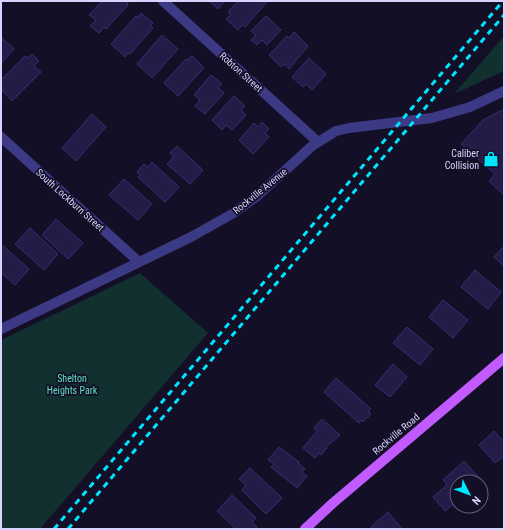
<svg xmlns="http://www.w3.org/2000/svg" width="505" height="530" font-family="'Roboto Condensed',sans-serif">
	<rect width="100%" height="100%" fill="#130f26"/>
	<path fill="#12302f" d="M 504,36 L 504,71 L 454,94 Z
		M 140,273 L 208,333 L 40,529 L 1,529 L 1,340 Z"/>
	<path fill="#241b47" stroke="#3b2d73" d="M 102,1 L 129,1 L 127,4 L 128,5 L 106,29 L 104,27 L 99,33 L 90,26 L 96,20 L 89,15 Z
		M 209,1 L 225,1 L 218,9 Z
		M 238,1 L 266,1 L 267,2 L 245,27 L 242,25 L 238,30 L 226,19 L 231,14 L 228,12 Z
		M 141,13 L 153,23 L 150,26 L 153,28 L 130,54 L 128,53 L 125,57 L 111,44 L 136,16 L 138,17 Z
		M 266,16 L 281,30 L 267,45 L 262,40 L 257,45 L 251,40 L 256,35 L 251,31 Z
		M 294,32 L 308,46 L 289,69 L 285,64 L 281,67 L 269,55 L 287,36 L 289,38 Z
		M 162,35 L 178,49 L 152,78 L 137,64 Z
		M 1,37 L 14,49 L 1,63 Z
		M 32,54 L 39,61 L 34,66 L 41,72 L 12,101 L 1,89 L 1,76 L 3,78 L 25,56 L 28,58 Z
		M 192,56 L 204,68 L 178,96 L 164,83 L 186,59 L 187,60 Z
		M 309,58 L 326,74 L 312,90 L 306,84 L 303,87 L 292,77 Z
		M 211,75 L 222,84 L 218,88 L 224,93 L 205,114 L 195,106 L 200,100 L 194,95 Z
		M 234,96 L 245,106 L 241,110 L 246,115 L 232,130 L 226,125 L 222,130 L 212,120 Z
		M 504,109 L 504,195 L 489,181 L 495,174 L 461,144 L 483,120 Z
		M 92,114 L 106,127 L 76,161 L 62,148 Z
		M 262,122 L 269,129 L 265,133 L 269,137 L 253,154 L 239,140 L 254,123 L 258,127 Z
		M 177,146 L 203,170 L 190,184 L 167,164 L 174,156 L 170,153 Z
		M 152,162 L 179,187 L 165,202 L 138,177 L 140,175 L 137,172 L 144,164 L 148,167 Z
		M 124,179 L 152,204 L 138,220 L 109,195 Z
		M 56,219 L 83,243 L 68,259 L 42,235 Z
		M 30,228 L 58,254 L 44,270 L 15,244 Z
		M 1,244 L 29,269 L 15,285 L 1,273 Z
		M 504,246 L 504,266 L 494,257 Z
		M 475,270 L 501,292 L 488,309 L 461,287 Z
		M 443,300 L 468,320 L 453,338 L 429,317 Z
		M 407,327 L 433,349 L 420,365 L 393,343 Z
		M 393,364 L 407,377 L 390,397 L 375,385 Z
		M 336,378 L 371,409 L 368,412 L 371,414 L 363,422 L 361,420 L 359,423 L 324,392 Z
		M 322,419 L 340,435 L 326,447 L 327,448 L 321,455 L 319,453 L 315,458 L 303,448 L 317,431 L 314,428 Z
		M 494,431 L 504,442 L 504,456 L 495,463 L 479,445 Z
		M 279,447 L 299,462 L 298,463 L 305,469 L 302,472 L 307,476 L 297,488 L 271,467 L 274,464 L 268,460 Z
		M 464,461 L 479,478 L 474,482 L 457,482 L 457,501 L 445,511 L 433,497 L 447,485 L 443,480 Z
		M 250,468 L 282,498 L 266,514 L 242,490 L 246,485 L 239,479 Z
		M 232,495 L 256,518 L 252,522 L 257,527 L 254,529 L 236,529 L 217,511 Z
		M 388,512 L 402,529 L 373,529 L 371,527 Z"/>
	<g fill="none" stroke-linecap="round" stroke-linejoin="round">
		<path stroke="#3d3a85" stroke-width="10" d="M 163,1 L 318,142
			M 1,137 L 139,262
			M 1,329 L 191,237 L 232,214 L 256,197 L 312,146 L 336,131 L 349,128 L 432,118 L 470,107 L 504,91"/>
		<path stroke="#c25bff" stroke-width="10" d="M 305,529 L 333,503 L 504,358"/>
		<path stroke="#00e5ff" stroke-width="3" stroke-dasharray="6 5" stroke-linecap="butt" d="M 54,529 L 503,1
			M 68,529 L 504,15"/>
	</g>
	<defs>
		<symbol id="shop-bare" viewBox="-9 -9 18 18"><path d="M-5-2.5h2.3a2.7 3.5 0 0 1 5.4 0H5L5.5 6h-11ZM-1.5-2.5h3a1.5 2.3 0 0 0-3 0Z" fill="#00e5ff" stroke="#130f26" stroke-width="2.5" paint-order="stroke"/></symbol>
	</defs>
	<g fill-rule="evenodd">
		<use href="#shop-bare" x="480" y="148" width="22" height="22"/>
	</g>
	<g text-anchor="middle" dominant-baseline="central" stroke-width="3.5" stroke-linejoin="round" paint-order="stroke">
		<g font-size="10" fill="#d9d4ff" stroke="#130f26">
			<text transform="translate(241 72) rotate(42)">Robton Street</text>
			<text transform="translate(260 191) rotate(-39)">Rockville Avenue</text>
			<text transform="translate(70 200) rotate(42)">South Lockburn Street</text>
			<text transform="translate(396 434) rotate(-40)">Rockville Road</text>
		</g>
		<g font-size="10" fill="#d9d4ff" stroke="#130f26" text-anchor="end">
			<text x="479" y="153">Caliber<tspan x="479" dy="12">Collision</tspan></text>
		</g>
		<g font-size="10" fill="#5fe0c0" stroke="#130f26">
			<text x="72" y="378">Shelton<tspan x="72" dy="12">Heights Park</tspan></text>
		</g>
	</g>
	<rect width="505" height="530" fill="none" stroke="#d9d4ff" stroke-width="4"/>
	<g transform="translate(469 494) rotate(132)"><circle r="19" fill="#130f26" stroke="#625e7d"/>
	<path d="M0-3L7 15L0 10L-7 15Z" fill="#00e5ff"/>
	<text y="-6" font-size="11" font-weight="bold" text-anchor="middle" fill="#d9d4ff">N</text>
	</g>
</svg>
